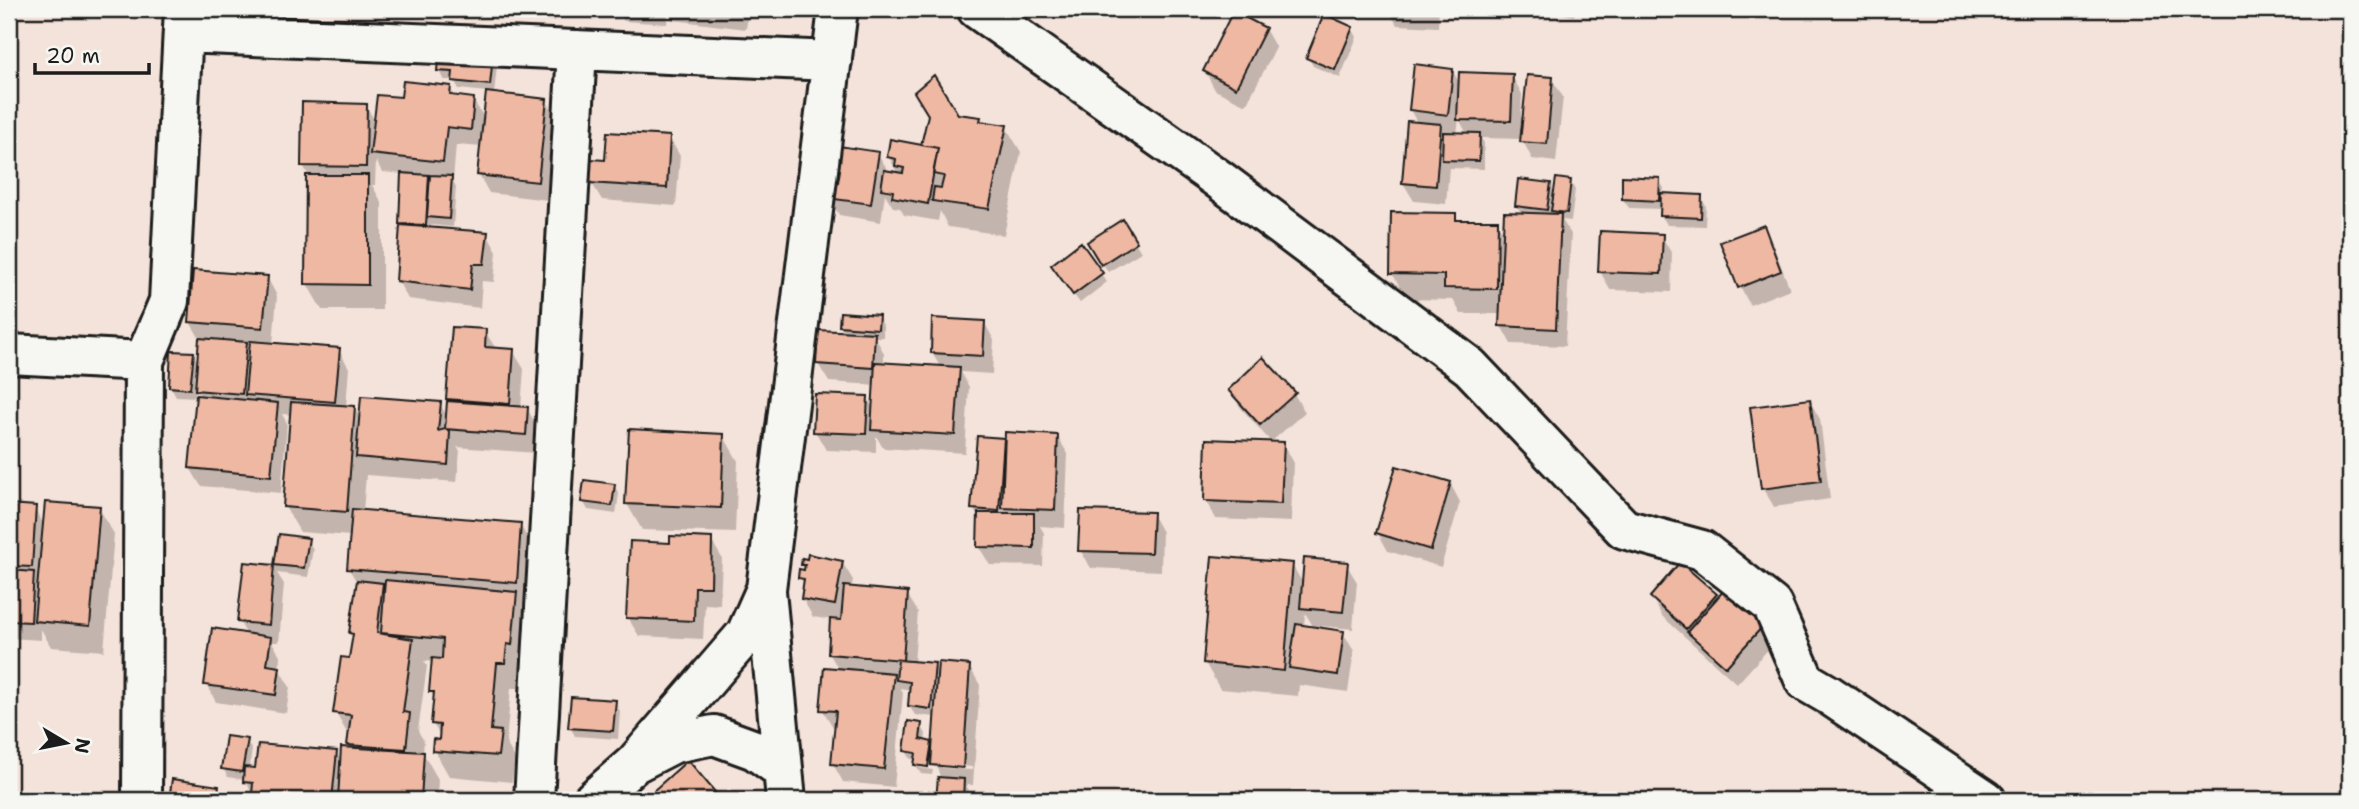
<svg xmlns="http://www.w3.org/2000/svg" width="2359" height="809" font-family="'Shantell Sans',sans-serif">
	<rect width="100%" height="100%" fill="#f4e3da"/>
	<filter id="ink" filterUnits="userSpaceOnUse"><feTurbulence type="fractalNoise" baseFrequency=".0143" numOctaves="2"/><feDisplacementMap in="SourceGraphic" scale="14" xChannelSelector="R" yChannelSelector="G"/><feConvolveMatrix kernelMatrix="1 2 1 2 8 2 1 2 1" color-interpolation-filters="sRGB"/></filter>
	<g filter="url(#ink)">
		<path fill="#0003" fill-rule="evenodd" d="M 262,9 L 320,9 L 320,11 Z
			M 464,9 L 557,9 L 555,21 Z
			M 616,9 L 749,9 L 746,29 L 673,20 L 668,10 L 667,24 L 624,21 Z
			M 1388,9 L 1439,9 L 1438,27 L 1397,25 Z
			M 1552,9 L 1576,9 L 1574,16 L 1554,12 Z
			M 1352,28 L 1357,37 L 1340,78 L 1313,66 L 1308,57 Z
			M 1265,29 L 1276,48 L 1246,105 L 1215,90 L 1205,71 Z
			M 492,57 L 497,66 L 494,94 L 546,100 L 556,118 L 548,200 L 489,193 L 479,175 L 482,147 L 456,145 L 453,181 L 456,187 L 453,227 L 431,225 L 431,229 L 487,234 L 497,252 L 494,282 L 482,281 L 480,308 L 408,299 L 398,281 L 403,174 L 382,172 L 376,161 L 375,185 L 372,185 L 382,203 L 382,310 L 322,310 L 307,284 L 309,177 L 303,165 L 366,105 L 375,122 L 403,99 L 450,88 L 456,98 L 473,100 L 485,119 L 487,92 L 459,89 L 454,80 L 444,80 L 439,71 Z
			M 1452,70 L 1460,84 L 1512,76 L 1522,94 L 1521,117 L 1524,117 L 1552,79 L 1563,97 L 1556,162 L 1532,159 L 1522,139 L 1481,138 L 1484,143 L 1484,169 L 1449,168 L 1446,204 L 1414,201 L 1403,183 L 1418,124 L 1410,110 ZM 1459,119 L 1467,134 L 1457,134 Z
			M 957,116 L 979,119 L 982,123 L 1006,127 L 1021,152 L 1004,235 L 948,227 L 940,211 L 938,221 L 904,215 L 900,208 L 893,207 L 885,194 L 881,222 L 839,215 L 829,197 L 840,184 L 831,167 L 878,154 L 889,172 L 898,174 L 889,157 L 922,147 Z
			M 669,137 L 680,156 L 676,206 L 602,200 L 591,182 L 607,162 Z
			M 1658,179 L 1664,188 L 1663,195 L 1701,197 L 1706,206 L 1705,226 L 1667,225 L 1662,216 L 1662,209 L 1629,208 L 1623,199 Z
			M 1570,181 L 1575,190 L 1571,221 L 1562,220 L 1571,234 L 1565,346 L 1511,344 L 1501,326 L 1501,314 L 1461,314 L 1453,300 L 1407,299 L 1392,273 L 1455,215 L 1459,221 L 1497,222 L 1505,236 L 1522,215 L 1517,205 L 1550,185 L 1556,194 Z
			M 1122,221 L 1141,252 L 1108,272 L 1090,242 Z
			M 1763,227 L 1773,245 L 1790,289 L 1750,305 L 1740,287 L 1722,243 Z
			M 1661,235 L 1672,254 L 1671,292 L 1610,290 L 1600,271 Z
			M 1058,274 L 1101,274 L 1107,282 L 1080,303 Z
			M 267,277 L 277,296 L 273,345 L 339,350 L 349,368 L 346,407 L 354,407 L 361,420 L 440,404 L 447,417 L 454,329 L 485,331 L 496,349 L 513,351 L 524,369 L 521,408 L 527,408 L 537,427 L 536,453 L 457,447 L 460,451 L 457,482 L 366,475 L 363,512 L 520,525 L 535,551 L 531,608 L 524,608 L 531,619 L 526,670 L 521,669 L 519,688 L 511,688 L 506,743 L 515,758 L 512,782 L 449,776 L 434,750 L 441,741 L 441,737 L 433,724 L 435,699 L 431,692 L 434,662 L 424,661 L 427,666 L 418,731 L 424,741 L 423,753 L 438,779 L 437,800 L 239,800 L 239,796 L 254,797 L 245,780 L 228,777 L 223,768 L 246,741 L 252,750 L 249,769 L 257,770 L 336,752 L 342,762 L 352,750 L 349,744 L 350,738 L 335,712 L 351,659 L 354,638 L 351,633 L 358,584 L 349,569 L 351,536 L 300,532 L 285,507 L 292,415 L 282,414 L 287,423 L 281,493 L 201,486 L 190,468 L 197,397 L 176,396 L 171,387 L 193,354 L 199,364 L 200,339 L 190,322 ZM 246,344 L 252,344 L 251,353 ZM 196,388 L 201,397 L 195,397 Z
			M 878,316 L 883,325 L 883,337 L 875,337 L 884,353 L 884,364 L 941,368 L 932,353 L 984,322 L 994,340 L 992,374 L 961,372 L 969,387 L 965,453 L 883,448 L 876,436 L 876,452 L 826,450 L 815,431 L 867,398 L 874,410 L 875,385 L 829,382 L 818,364 L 845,333 L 841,326 Z
			M 1230,390 L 1294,394 L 1305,412 L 1271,442 L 1241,408 Z
			M 1809,400 L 1820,419 L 1830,499 L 1774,507 L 1763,488 Z
			M 723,435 L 738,461 L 735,533 L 642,530 L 627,504 Z
			M 1057,436 L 1068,454 L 1065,528 L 1040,526 L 1044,533 L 1043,566 L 990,565 L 979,547 L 979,519 L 973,508 L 979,438 L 1006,440 Z
			M 1283,443 L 1293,461 L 1291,522 L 1216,519 L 1206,501 Z
			M 1450,483 L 1460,502 L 1441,567 L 1388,551 L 1378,533 Z
			M 614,485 L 619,494 L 616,514 L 588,510 L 583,501 Z
			M 9,506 L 34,507 L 44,525 L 99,508 L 114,534 L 104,651 L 51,647 L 41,629 L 41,640 L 9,638 Z
			M 1152,514 L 1162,532 L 1161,571 L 1091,568 L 1080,550 Z
			M 281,536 L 308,540 L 313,549 L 308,577 L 277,573 L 284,584 L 279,642 L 272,642 L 281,657 L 279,669 L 290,687 L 286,713 L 216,702 L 206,684 L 247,635 L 239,621 L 245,564 L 276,566 Z
			M 711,540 L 722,558 L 720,605 L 705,604 L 703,639 L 639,636 L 628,618 L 672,545 Z
			M 803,561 L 842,562 L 853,580 L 851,589 L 907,594 L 918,612 L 914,663 L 934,665 L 939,673 L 969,666 L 980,685 L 973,785 L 966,785 L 974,800 L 938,800 L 940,777 L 937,767 L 920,764 L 920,768 L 933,770 L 932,775 L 921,774 L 916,765 L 917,760 L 911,759 L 905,750 L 921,725 L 926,734 L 925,742 L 930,743 L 934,749 L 936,717 L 915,715 L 909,706 L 911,690 L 900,688 L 903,693 L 894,787 L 843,782 L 833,764 L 836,728 L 833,727 L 822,709 L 839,670 L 829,653 L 832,620 L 813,617 L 802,598 L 805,586 L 800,577 L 807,572 L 802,565 ZM 942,764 L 972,767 L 972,770 L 942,768 Z
			M 1346,564 L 1357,582 L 1353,629 L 1322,626 L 1321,629 L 1343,633 L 1354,651 L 1348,692 L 1299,685 L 1298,696 L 1220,689 L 1205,663 L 1292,565 L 1304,585 ZM 1305,613 L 1310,621 L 1314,628 L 1304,627 Z
			M 1715,595 L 1718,599 L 1762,626 L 1773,644 L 1737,684 L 1662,616 L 1652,598 Z
			M 615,702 L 620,711 L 618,739 L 575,736 L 570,727 Z
			M 174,781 L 218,787 L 223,796 L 222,800 L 171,800 Z"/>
		<path fill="#efb8a3" stroke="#1c1c1c" stroke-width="2" d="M 1233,11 L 1266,28 L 1236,88 L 1203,71 Z
			M 1324,14 L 1353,27 L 1335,70 L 1306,58 Z
			M 439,50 L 493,56 L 490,85 L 452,81 L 453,72 L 437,71 Z
			M 1414,64 L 1453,69 L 1448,115 L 1409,110 Z
			M 1459,72 L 1513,74 L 1511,121 L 1457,120 Z
			M 934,75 L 958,114 L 981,117 L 980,121 L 1007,125 L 989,209 L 932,201 L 934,187 L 941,188 L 944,176 L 933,174 L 938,148 L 921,145 L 928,115 L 914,92 Z
			M 1527,75 L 1553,77 L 1547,144 L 1520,142 Z
			M 403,81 L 451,86 L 450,95 L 474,98 L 471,130 L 447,127 L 443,162 L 370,154 L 377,95 L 401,97 Z
			M 486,92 L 547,99 L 538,182 L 477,175 Z
			M 302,102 L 367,104 L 366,167 L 301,166 Z
			M 1407,121 L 1441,124 L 1436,186 L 1402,183 Z
			M 607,132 L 670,136 L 667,188 L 589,183 L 591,159 L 605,160 Z
			M 1443,132 L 1480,133 L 1479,161 L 1442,160 Z
			M 890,139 L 938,148 L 928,204 L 892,197 L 893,191 L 881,189 L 884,170 L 903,173 L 904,168 L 895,166 L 896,159 L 887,157 Z
			M 832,145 L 879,152 L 871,204 L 827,198 L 829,180 L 838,182 L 840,170 L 829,168 Z
			M 401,173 L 429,175 L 426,225 L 399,224 Z
			M 306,175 L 368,175 L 368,285 L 305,284 Z
			M 430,175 L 452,176 L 449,219 L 427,217 Z
			M 1622,176 L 1660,178 L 1659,201 L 1622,199 Z
			M 1556,178 L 1571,180 L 1567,213 L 1551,211 Z
			M 1518,179 L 1551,183 L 1547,210 L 1515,206 Z
			M 1661,193 L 1702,195 L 1701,218 L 1660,216 Z
			M 1391,212 L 1456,213 L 1456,220 L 1498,220 L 1497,289 L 1444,288 L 1444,275 L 1390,274 Z
			M 1504,212 L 1561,214 L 1556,329 L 1499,326 Z
			M 1123,219 L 1137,242 L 1101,265 L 1087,242 Z
			M 400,225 L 488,232 L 484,264 L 473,264 L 470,290 L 396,281 Z
			M 1764,225 L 1781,271 L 1738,288 L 1720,242 Z
			M 1600,231 L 1663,234 L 1661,274 L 1598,272 Z
			M 1081,242 L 1103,273 L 1073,295 L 1051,265 Z
			M 193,270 L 268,276 L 263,328 L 189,322 Z
			M 840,312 L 879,315 L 878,329 L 839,326 Z
			M 932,318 L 985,321 L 983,356 L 931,353 Z
			M 452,327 L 486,329 L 485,347 L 514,349 L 510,404 L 446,399 Z
			M 818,330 L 875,333 L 873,368 L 816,364 Z
			M 199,338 L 247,342 L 242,394 L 195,390 Z
			M 250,341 L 340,348 L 335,402 L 245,395 Z
			M 171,351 L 194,352 L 190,389 L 169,387 Z
			M 1263,357 L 1296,393 L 1260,425 L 1228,390 Z
			M 875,362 L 960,367 L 955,435 L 871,430 Z
			M 815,394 L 868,396 L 866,434 L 813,432 Z
			M 196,395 L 278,403 L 271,476 L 189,468 Z
			M 361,396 L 441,402 L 438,431 L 445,429 L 450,432 L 448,465 L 356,457 Z
			M 1810,399 L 1821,481 L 1761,489 L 1750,407 Z
			M 447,401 L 528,407 L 526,435 L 445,429 Z
			M 291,402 L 355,406 L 347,512 L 283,507 Z
			M 629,429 L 724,434 L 721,508 L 625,504 Z
			M 1005,432 L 1058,435 L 1055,510 L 1002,508 Z
			M 977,436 L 1004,438 L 999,511 L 971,509 Z
			M 1206,439 L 1284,442 L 1281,504 L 1204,501 Z
			M 1396,466 L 1451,482 L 1431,550 L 1376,533 Z
			M 584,480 L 615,484 L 612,506 L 581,502 Z
			M 45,502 L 100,506 L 90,626 L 34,621 Z
			M 9,504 L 36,506 L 32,567 L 9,566 Z
			M 352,509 L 521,523 L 517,583 L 347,569 Z
			M 1080,510 L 1153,512 L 1151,553 L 1078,551 Z
			M 978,513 L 1034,513 L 1034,548 L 977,547 Z
			M 279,534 L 309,538 L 304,568 L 274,565 Z
			M 670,536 L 712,538 L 711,587 L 695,587 L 694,621 L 626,618 L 630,541 L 670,543 Z
			M 808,554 L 843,561 L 835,605 L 801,599 L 804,579 L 798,578 L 799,569 L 804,570 L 805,565 L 801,565 L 802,558 L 807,559 Z
			M 1212,556 L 1293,563 L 1284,671 L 1203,663 Z
			M 1304,558 L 1348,562 L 1343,612 L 1300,608 Z
			M 244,562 L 274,565 L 269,625 L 237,622 Z
			M 1680,562 L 1717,594 L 1686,629 L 1650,597 Z
			M 9,570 L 34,572 L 31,622 L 9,621 Z
			M 357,580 L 383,583 L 377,633 L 413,639 L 403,712 L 410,713 L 406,749 L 347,745 L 351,715 L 333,713 L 341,657 L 349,658 L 353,634 L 349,633 Z
			M 385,580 L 517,592 L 512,645 L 507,644 L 505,663 L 497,663 L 491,730 L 501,731 L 498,756 L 432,751 L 433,739 L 439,740 L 440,725 L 431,724 L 434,692 L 429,692 L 432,658 L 442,659 L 443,639 L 381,633 Z
			M 844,586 L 908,592 L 903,660 L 828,654 L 830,619 L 841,620 Z
			M 1725,589 L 1764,625 L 1726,667 L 1687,632 Z
			M 1296,624 L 1344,631 L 1338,675 L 1289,668 Z
			M 212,628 L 271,637 L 267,665 L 280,667 L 276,695 L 204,685 Z
			M 898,660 L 935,663 L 931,709 L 908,706 L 910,682 L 896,680 Z
			M 938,662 L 970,665 L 963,768 L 931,765 Z
			M 824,667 L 894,673 L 884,769 L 831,764 L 836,711 L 820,710 Z
			M 571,697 L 616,700 L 613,731 L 568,728 Z
			M 908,721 L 922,723 L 920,739 L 932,742 L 928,767 L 914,765 L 916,753 L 904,751 Z
			M 226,736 L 248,739 L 242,772 L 221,769 Z
			M 258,744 L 337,751 L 332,800 L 237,800 L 238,794 L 252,795 L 253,783 L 243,782 L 244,767 L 255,768 Z
			M 341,747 L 424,752 L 421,800 L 338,800 Z
			M 688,760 L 720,798 L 718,800 L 643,800 Z
			M 938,777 L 964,779 L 963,800 L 936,800 Z
			M 172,779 L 219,786 L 217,800 L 169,800 Z"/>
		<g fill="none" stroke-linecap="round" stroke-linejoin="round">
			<defs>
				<path id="minor" d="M 977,9 L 1217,178 L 1470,367 L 1624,529 L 1702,550 L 1772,605 L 1805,681 L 1829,695 L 1986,800
					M 183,33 L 832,61
					M 9,354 L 144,361
					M 766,591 L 786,800
					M 635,763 L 746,634 L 766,589 L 838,9
					M 142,800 L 144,361 L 169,301 L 184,9
					M 534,800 L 577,50
					M 593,800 L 635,763 L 674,743 L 714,735 L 755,750 L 783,770"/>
			</defs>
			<use href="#minor" stroke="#1c1c1c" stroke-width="44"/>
			<use href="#minor" stroke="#f6f6f2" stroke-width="38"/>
		</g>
	</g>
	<rect width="2359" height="809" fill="none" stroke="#f6f6f2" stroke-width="35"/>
	<rect x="18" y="18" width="2324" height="774" fill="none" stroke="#1c1c1c" stroke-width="2.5" filter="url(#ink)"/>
	<g transform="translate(66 743) rotate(100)" stroke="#f6f6f2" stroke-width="5" paint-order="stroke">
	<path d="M0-5L12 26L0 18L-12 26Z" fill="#1c1c1c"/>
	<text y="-10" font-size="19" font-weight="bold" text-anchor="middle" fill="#1c1c1c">N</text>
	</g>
	<path d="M35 63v10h114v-10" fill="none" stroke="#1c1c1c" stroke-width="3.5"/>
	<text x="46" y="63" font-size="21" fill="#1c1c1c" stroke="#f6f6f2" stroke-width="5" paint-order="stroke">20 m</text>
</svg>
